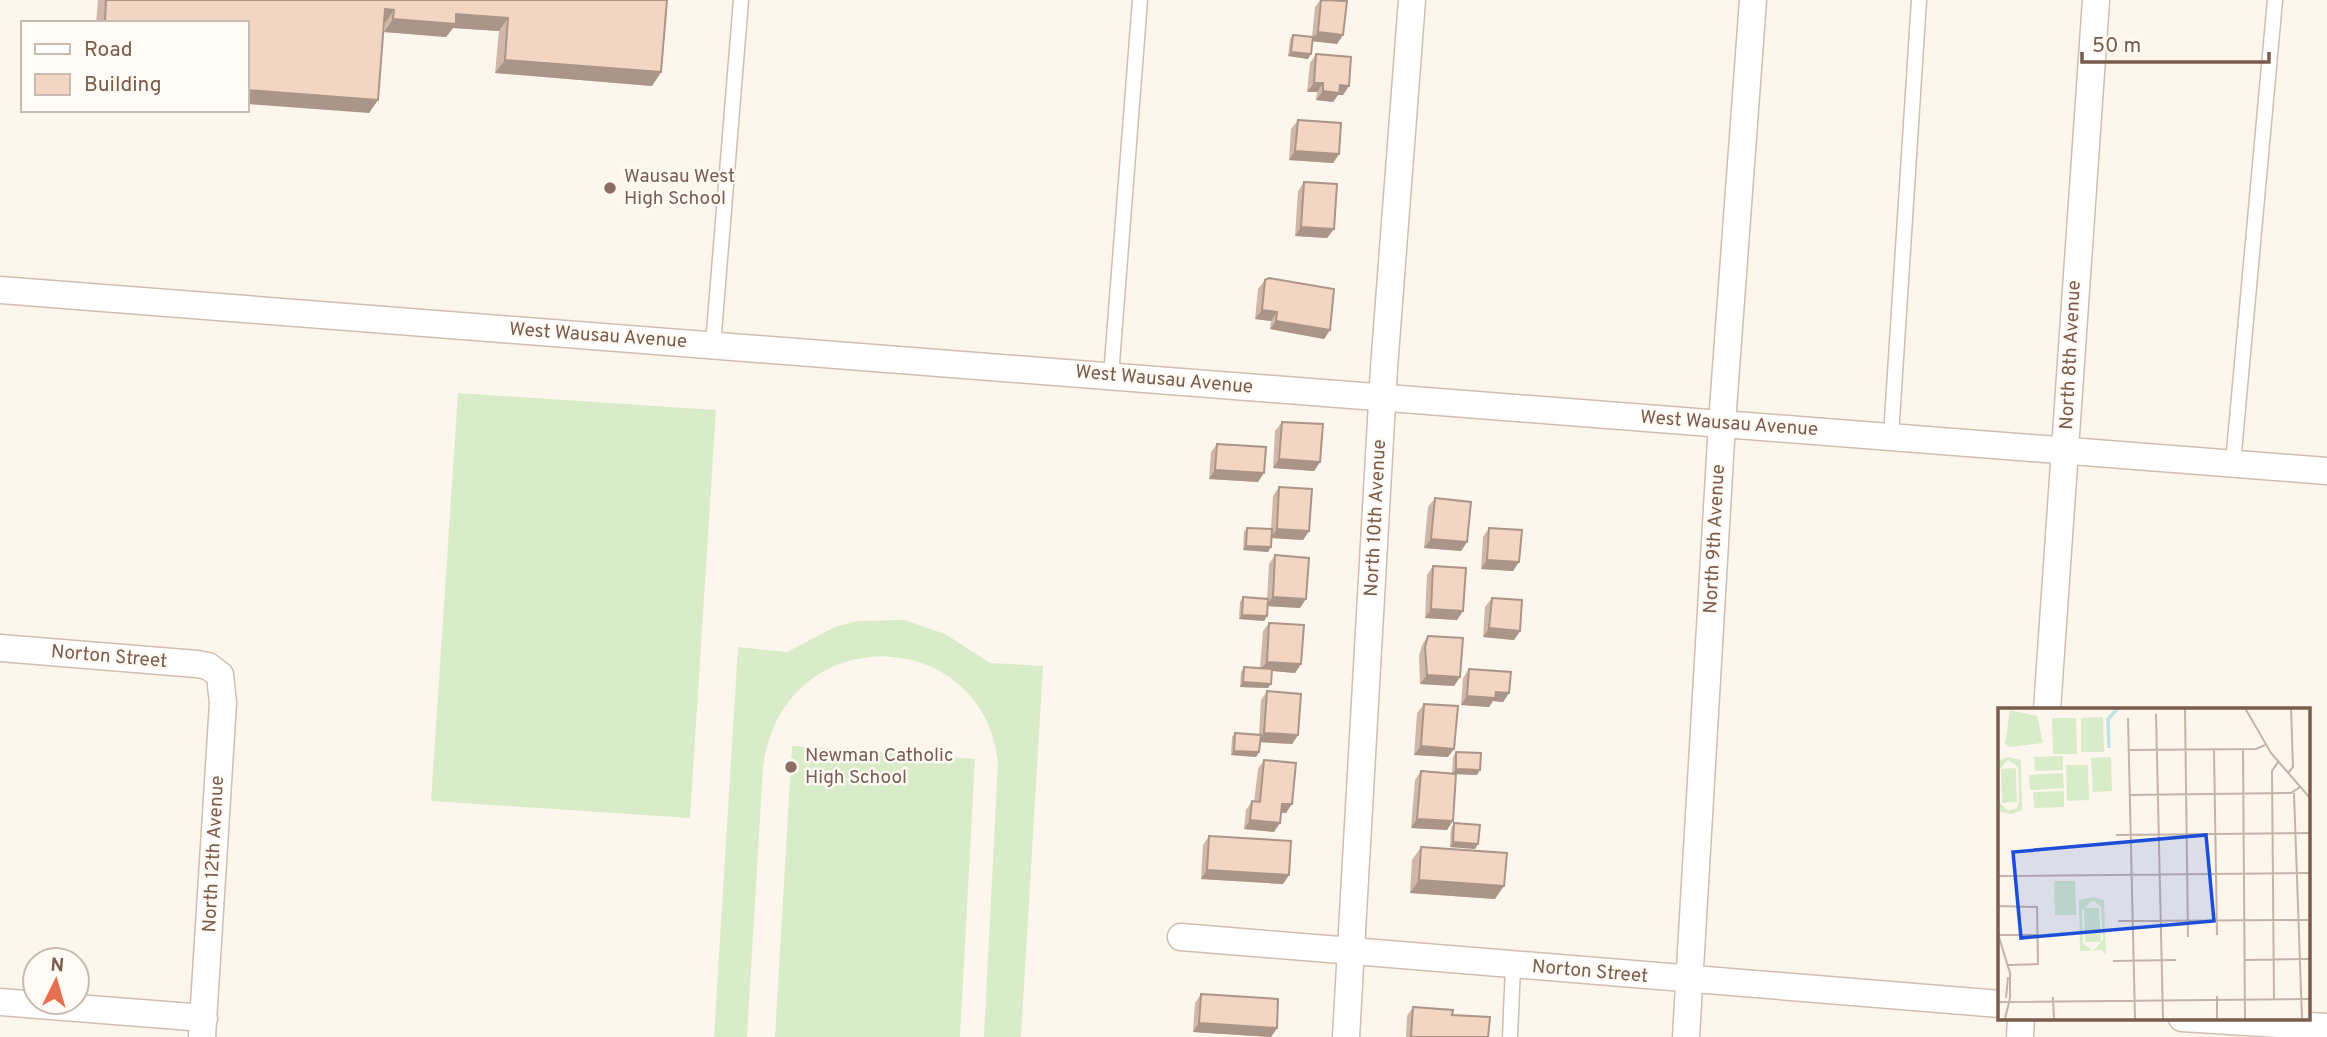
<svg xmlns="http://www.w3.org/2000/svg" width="2327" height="1037" font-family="Overpass,sans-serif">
	<rect width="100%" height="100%" fill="#fdf6ec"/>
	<path fill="#d8ecc9" d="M 458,393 L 716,410 L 690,818 L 431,801 Z
		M 904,620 L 945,634 L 990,663 L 1043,666 L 1021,1037 L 984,1037 L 998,762 C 983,624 782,617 763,768 L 747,1037 L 714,1037 L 738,647 L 787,652 L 835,627 L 858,621 Z
		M 792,746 L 975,759 L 960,1037 L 775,1037 Z"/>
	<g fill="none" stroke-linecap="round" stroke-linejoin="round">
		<defs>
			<path id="service" d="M 713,345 L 741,0
				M 1111,376 L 1140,0
				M 1891,436 L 1919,0
				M 2233,463 L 2275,0
				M 1510,1037 L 1513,966"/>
			<path id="minor" d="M 0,290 L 2327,471
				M 0,648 L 197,664 L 208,666 L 220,675 L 223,703 L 202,1037
				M 2047,710 L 2096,0
				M 1181,937 L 2000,1004
				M 0,1002 L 204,1018
				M 2182,1018 L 2327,1027
				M 1346,1037 L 1384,368 L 1412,0
				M 1686,1037 L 1722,423 L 1753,0
				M 2020,1037 L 2021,1018"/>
		</defs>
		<use href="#service" stroke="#d1beb0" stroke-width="17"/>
		<use href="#minor" stroke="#d1beb0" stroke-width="29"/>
		<use href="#service" stroke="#fff" stroke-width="14"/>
		<use href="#minor" stroke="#fff" stroke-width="26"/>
	</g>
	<path fill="#d1b7a8" d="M 98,0 L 667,0 L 661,72 L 652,86 L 495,73 L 499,31 L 453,28 L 446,37 L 384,32 L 385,23 L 384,23 L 378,100 L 369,113 L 247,23 L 96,23 Z
		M 1320,0 L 1335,0 L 1343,35 L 1337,44 L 1313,41 L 1308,59 L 1288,56 L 1290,39 L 1293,35 L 1312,37 L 1315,7 Z
		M 1316,54 L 1349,86 L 1343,95 L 1338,95 L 1333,102 L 1316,100 L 1317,92 L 1307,92 L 1310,63 Z
		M 1298,120 L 1339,154 L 1333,163 L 1289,160 L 1291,129 Z
		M 1304,182 L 1334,229 L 1327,238 L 1295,236 L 1298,191 Z
		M 1265,280 L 1330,330 L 1324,339 L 1270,329 L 1271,321 L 1255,319 L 1258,289 Z
		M 1282,422 L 1320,462 L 1314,471 L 1273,468 L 1275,431 Z
		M 1217,444 L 1258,482 L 1209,479 L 1211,452 Z
		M 1279,487 L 1309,531 L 1303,540 L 1272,538 L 1268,552 L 1243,550 L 1244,532 L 1247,528 L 1271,529 L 1273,496 Z
		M 1435,498 L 1467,542 L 1461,551 L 1424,548 L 1428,507 Z
		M 1489,528 L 1519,562 L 1513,571 L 1481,569 L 1483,537 Z
		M 1275,555 L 1300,608 L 1268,606 L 1267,616 L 1264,621 L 1239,619 L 1240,602 L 1243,597 L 1267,599 L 1269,564 Z
		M 1433,566 L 1463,611 L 1457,620 L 1425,618 L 1427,575 Z
		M 1492,598 L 1520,631 L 1514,640 L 1483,637 L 1485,607 Z
		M 1269,623 L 1301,664 L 1295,673 L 1272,671 L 1271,684 L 1268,688 L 1240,687 L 1241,672 L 1244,667 L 1260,668 L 1263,631 Z
		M 1428,636 L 1460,677 L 1454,686 L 1420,684 L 1419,656 L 1422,645 Z
		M 1469,669 L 1509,693 L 1503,702 L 1493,701 L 1489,707 L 1461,705 L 1463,678 Z
		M 1267,691 L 1298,735 L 1292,744 L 1260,742 L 1259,752 L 1256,757 L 1231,755 L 1232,737 L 1235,733 L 1259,734 L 1261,700 Z
		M 1424,704 L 1448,757 L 1414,755 L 1417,713 Z
		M 1456,752 L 1477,775 L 1456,774 L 1447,830 L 1411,828 L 1415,780 L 1421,771 L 1452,773 L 1453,757 Z
		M 1264,760 L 1286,813 L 1281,813 L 1274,832 L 1244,829 L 1246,810 L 1252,801 L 1254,802 L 1258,769 Z
		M 1454,823 L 1475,849 L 1450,847 L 1451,828 Z
		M 1209,836 L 1289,875 L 1283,884 L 1201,879 L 1203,845 Z
		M 1421,847 L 1495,899 L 1410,893 L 1412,860 Z
		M 1201,994 L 1277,1028 L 1271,1037 L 1193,1032 L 1195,1003 Z
		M 1413,1007 L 1452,1015 L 1488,1037 L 1406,1037 L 1407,1016 Z"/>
	<path fill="#aa9588" d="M 385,9 L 394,10 L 385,23 L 376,22 Z
		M 456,14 L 508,18 L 499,31 L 453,28 L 446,37 L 384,32 L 393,19 Z
		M 1318,32 L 1343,35 L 1337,44 L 1311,41 Z
		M 1291,52 L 1311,54 L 1308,59 L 1288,56 Z
		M 505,60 L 661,72 L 652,86 L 495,73 Z
		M 1314,83 L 1323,83 L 1317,92 L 1307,92 Z
		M 1340,85 L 1349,86 L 1343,95 L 1338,95 L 1333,102 L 1316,100 L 1323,91 Z
		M 247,90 L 378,100 L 369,113 L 247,104 Z
		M 1295,151 L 1339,154 L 1333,163 L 1289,160 Z
		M 1301,227 L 1334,229 L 1327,238 L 1295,236 Z
		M 1262,310 L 1277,312 L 1271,321 L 1255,319 Z
		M 1276,321 L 1330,330 L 1324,339 L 1270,329 Z
		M 1279,459 L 1320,462 L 1314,471 L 1273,468 Z
		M 1215,470 L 1264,473 L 1258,482 L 1209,479 Z
		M 1277,529 L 1309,531 L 1303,540 L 1270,538 Z
		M 1431,539 L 1467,542 L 1461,551 L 1424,548 Z
		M 1246,546 L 1271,547 L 1268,552 L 1243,550 Z
		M 1487,560 L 1519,562 L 1513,571 L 1481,569 Z
		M 1273,597 L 1306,599 L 1300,608 L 1266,606 Z
		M 1431,609 L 1463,611 L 1457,620 L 1425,618 Z
		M 1242,615 L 1267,616 L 1264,621 L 1239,619 Z
		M 1489,628 L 1520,631 L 1514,640 L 1483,637 Z
		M 1267,662 L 1301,664 L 1295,673 L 1260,670 Z
		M 1427,675 L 1460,677 L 1454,686 L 1420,684 Z
		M 1243,682 L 1271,684 L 1268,688 L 1240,687 Z
		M 1496,692 L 1509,693 L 1503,702 L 1493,701 L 1489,707 L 1461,705 L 1467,696 Z
		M 1264,733 L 1298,735 L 1292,744 L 1258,742 Z
		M 1421,746 L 1454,749 L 1448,757 L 1414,755 Z
		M 1234,751 L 1259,752 L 1256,757 L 1231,755 Z
		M 1456,769 L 1480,770 L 1477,775 L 1452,774 Z
		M 1282,804 L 1292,804 L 1286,813 L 1276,812 Z
		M 1417,819 L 1453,821 L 1447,830 L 1411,828 Z
		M 1250,820 L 1280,823 L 1274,832 L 1244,829 Z
		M 1453,842 L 1478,844 L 1475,849 L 1450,847 Z
		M 1207,870 L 1289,875 L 1283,884 L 1201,879 Z
		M 1419,880 L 1504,886 L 1495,899 L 1410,893 Z
		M 1199,1023 L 1277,1028 L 1271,1037 L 1193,1032 Z"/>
	<path fill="#f3d5c3" stroke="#aa9588" stroke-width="2" d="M 106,0 L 667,0 L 661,72 L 505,60 L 508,18 L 456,14 L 456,24 L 393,19 L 394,10 L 385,9 L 378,100 L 247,90 L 247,23 L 105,23 Z
		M 1321,0 L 1347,1 L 1343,35 L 1318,32 Z
		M 1293,35 L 1313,37 L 1311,54 L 1291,52 Z
		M 1316,54 L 1351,57 L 1349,86 L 1340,85 L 1339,93 L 1323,91 L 1323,83 L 1314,83 Z
		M 1298,120 L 1341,123 L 1339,154 L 1295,151 Z
		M 1304,182 L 1337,184 L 1334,229 L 1301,227 Z
		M 1269,278 L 1334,289 L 1330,330 L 1276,321 L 1277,312 L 1262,310 L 1265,280 Z
		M 1282,422 L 1323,424 L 1320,462 L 1279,459 Z
		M 1217,444 L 1266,447 L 1264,473 L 1215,470 Z
		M 1279,487 L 1312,489 L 1309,531 L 1277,529 Z
		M 1435,498 L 1471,502 L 1467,542 L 1431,539 Z
		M 1247,528 L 1272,529 L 1271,547 L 1246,546 Z
		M 1489,528 L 1522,530 L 1519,562 L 1487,560 Z
		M 1275,555 L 1309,558 L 1306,599 L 1273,597 Z
		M 1433,566 L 1466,568 L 1463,611 L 1431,609 Z
		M 1243,597 L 1268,599 L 1267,616 L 1242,615 Z
		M 1492,598 L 1522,600 L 1520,631 L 1489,628 Z
		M 1269,623 L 1304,625 L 1301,664 L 1267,662 Z
		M 1428,636 L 1463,638 L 1460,677 L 1427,675 L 1425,647 Z
		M 1244,667 L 1272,669 L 1271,684 L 1243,682 Z
		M 1469,669 L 1511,672 L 1509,693 L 1496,692 L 1495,698 L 1467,696 Z
		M 1267,691 L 1301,694 L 1298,735 L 1264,733 Z
		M 1424,704 L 1458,706 L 1454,749 L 1421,746 Z
		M 1235,733 L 1261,735 L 1259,752 L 1234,751 Z
		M 1456,752 L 1481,753 L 1480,770 L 1456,769 Z
		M 1264,760 L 1296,763 L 1292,804 L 1282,804 L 1280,823 L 1250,820 L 1252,801 L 1260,802 Z
		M 1421,771 L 1456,774 L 1453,821 L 1417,819 Z
		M 1454,823 L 1480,825 L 1478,844 L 1453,842 Z
		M 1209,836 L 1291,841 L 1289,875 L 1207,870 Z
		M 1421,847 L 1507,853 L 1504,886 L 1419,880 Z
		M 1201,994 L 1278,999 L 1277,1028 L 1199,1023 Z
		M 1413,1007 L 1453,1010 L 1452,1015 L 1490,1017 L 1488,1037 L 1411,1037 Z"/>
	<g fill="#8d6e63" stroke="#fffaf3" stroke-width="2.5">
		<circle cx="610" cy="188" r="7"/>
		<circle cx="791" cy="767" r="7"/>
	</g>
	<g text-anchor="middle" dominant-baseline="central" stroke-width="5" stroke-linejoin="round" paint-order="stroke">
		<g font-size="19" fill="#785e54" stroke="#fffaf3" text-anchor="start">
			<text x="624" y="177">Wausau West<tspan x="624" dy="22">High School</tspan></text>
			<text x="805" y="756">Newman Catholic<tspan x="805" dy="22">High School</tspan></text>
		</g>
		<g font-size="19" fill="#7a5c4d" stroke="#fffaf3">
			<text transform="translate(598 336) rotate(4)">West Wausau Avenue</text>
			<text transform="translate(2071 355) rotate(-87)">North 8th Avenue</text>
			<text transform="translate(1164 380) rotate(5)">West Wausau Avenue</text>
			<text transform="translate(1729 424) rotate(4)">West Wausau Avenue</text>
			<text transform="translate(1376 518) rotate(-87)">North 10th Avenue</text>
			<text transform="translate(1715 539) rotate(-87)">North 9th Avenue</text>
			<text transform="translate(109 657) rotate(5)">Norton Street</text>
			<text transform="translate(214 854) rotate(-87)">North 12th Avenue</text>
			<text transform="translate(1590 972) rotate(5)">Norton Street</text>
		</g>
	</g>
	<g transform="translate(1998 708)">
		<rect width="312" height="312" fill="#fdf6ec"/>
		<path d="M 12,2 L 39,8 L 45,35 L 12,39 L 7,36 ZM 105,9 L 106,44 L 83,44 L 83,10 ZM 54,10 L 78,10 L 79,46 L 55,46 ZM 65,48 L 65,62 L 37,63 L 36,49 ZM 10,49 L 23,52 L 24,102 L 13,106 L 0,103 L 0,53 ZM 10,52 L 20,59 L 21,92 L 19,100 L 10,103 L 1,94 L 1,62 ZM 113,49 L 114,83 L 95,84 L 93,50 ZM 68,57 L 90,57 L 91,92 L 69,93 ZM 18,60 L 19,94 L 4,95 L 3,61 ZM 65,65 L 66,80 L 32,82 L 31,67 ZM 66,83 L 66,99 L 36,100 L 35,84 ZM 56,173 L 77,173 L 78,207 L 57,207 ZM 95,189 L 106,192 L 108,247 L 104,242 L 82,243 L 81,192 ZM 95,192 L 103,199 L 105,232 L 95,243 L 85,235 L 84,202 ZM 86,200 L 101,200 L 103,234 L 87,234 Z" fill="#d8ecc9" fill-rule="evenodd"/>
		<path fill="none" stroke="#bfe3e8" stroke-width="3.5" d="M 111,40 L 110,11 L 120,0"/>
		<path fill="none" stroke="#c5b3a7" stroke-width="2" d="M 187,0 L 190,229M 247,0 L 273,45 L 312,90M 158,6 L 165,311M 130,10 L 137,311M 245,41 L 247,311M 131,42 L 258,41 L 267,37M 216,42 L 219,227M 290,65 L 295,59 L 293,0M 296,85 L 304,311M 131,87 L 293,85 L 302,79M 118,127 L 312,125M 0,168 L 312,165M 0,198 L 39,199 L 40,256 L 10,257M 120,213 L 312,212M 0,226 L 12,265 L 12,290M 1,227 L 39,227M 247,252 L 312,251M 115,253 L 178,252M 219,288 L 219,311M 55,289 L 56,311M 8,290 L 10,269M 276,291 L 274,63 L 280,54M 0,294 L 312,291M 7,311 L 12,290"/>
		<path fill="#1d4ed8" fill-opacity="0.15" stroke="#1d4ed8" stroke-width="3.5" d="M 208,127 L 216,213 L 23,230 L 15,144 Z"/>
		<rect width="312" height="312" fill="none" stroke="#7a5c4d" stroke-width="3.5"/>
	</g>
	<rect x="21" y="21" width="228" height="91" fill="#fffaf3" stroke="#cabbb1" stroke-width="2"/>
	<rect x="35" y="44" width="35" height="10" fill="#ffffff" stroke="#cabbb1" stroke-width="2"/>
	<text x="84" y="56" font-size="21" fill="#7a5c4d">Road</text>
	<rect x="35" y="74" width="35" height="21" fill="#f3d5c3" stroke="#cabbb1" stroke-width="2"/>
	<text x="84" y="91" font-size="21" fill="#7a5c4d">Building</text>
	<g transform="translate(56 981) rotate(5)"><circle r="33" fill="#fffaf3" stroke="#cabbb1" stroke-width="2"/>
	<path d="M0-5L12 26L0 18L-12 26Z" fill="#e76f51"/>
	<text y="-10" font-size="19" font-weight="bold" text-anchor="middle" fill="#7a5c4d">N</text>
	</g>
	<path d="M2082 52v10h187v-10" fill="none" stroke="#7a5c4d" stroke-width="3.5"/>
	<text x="2092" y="52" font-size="21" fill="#7a5c4d" stroke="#fffaf3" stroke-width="5" paint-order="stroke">50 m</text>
</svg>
